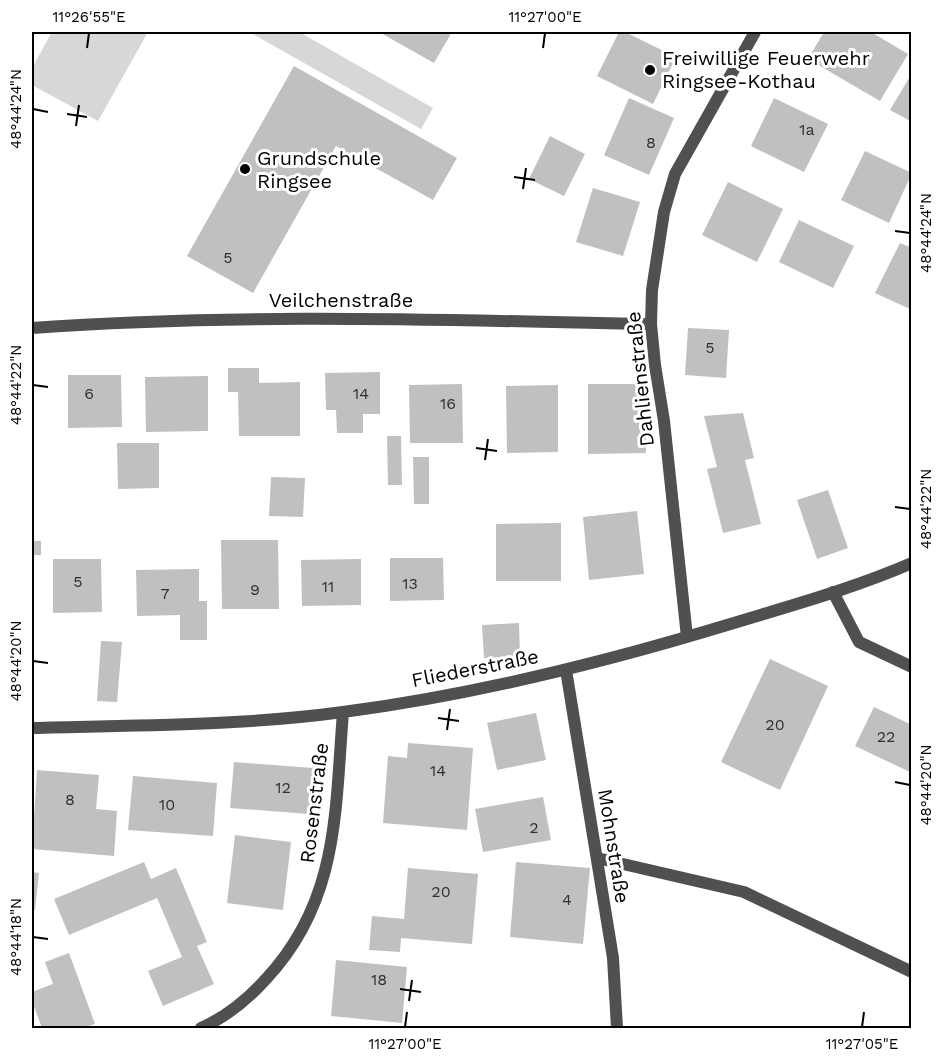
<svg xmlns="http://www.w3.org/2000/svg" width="943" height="1060" font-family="'Work Sans',sans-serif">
	<rect width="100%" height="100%" fill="#fff"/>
	<path fill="#d7d7d7" d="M 52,32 L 148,32 L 98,121 L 32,85 L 32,68 Z
		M 249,32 L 299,32 L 433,108 L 421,129 Z"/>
	<path fill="#c0c0c0" d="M 379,32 L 452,32 L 434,63 Z
		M 619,32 L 625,32 L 676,57 L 653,104 L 597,76 Z
		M 824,32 L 871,32 L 908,54 L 880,101 L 808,59 Z
		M 294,66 L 457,158 L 433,200 L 336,146 L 253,293 L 187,256 Z
		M 912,73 L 912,122 L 890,110 Z
		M 629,98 L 674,118 L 649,175 L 604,155 Z
		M 774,98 L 828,124 L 804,172 L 751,146 Z
		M 550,136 L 585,154 L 564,196 L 529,179 Z
		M 865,151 L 912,173 L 889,223 L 841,200 Z
		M 728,182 L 783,209 L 757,262 L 702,235 Z
		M 593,188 L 640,202 L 623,256 L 576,242 Z
		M 799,220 L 854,246 L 833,288 L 779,262 Z
		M 900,243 L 912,248 L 912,310 L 875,293 Z
		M 688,328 L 729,330 L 726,378 L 685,375 Z
		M 228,368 L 259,368 L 259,383 L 300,382 L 300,436 L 239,436 L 238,392 L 228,392 Z
		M 380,372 L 380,414 L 363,414 L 363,433 L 337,433 L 336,410 L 326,410 L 325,373 Z
		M 68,375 L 121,375 L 122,427 L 68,428 Z
		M 208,376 L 208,431 L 146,432 L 145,377 Z
		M 462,384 L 463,443 L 410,443 L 409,385 Z
		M 588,384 L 646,384 L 646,453 L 588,454 Z
		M 558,385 L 558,452 L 507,453 L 506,386 Z
		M 743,413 L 754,458 L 745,460 L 761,524 L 723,533 L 707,469 L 717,467 L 704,416 Z
		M 387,436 L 401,436 L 402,485 L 388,485 Z
		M 117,443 L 159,443 L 159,488 L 118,489 Z
		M 413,457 L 429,457 L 429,504 L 414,504 Z
		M 271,477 L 305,478 L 303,517 L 269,516 Z
		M 828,490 L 848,548 L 817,559 L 797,500 Z
		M 637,511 L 644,574 L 589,580 L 583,517 Z
		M 561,523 L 561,581 L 496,581 L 496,524 Z
		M 221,540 L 278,540 L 279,609 L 222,609 Z
		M 32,541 L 41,541 L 41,555 L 32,555 Z
		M 390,558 L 443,558 L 444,600 L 390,601 Z
		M 53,559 L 101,559 L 102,612 L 53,613 Z
		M 361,559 L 361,605 L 302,606 L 301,560 Z
		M 199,569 L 199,601 L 207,601 L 207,640 L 180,640 L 180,615 L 137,616 L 136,570 Z
		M 519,623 L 520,656 L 484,658 L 482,625 Z
		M 101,641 L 122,642 L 117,702 L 97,701 Z
		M 770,659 L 828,686 L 780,790 L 721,762 Z
		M 874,707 L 912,725 L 912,773 L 855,746 Z
		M 536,713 L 546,760 L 497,770 L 487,723 Z
		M 408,743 L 473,748 L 467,830 L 383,823 L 388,756 L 407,758 Z
		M 234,762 L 313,768 L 309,814 L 230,808 Z
		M 37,770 L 99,775 L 96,809 L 117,811 L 114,856 L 32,849 Z
		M 133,776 L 217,783 L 213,836 L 128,830 Z
		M 543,797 L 551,840 L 483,852 L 475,809 Z
		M 235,835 L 291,842 L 283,910 L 227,903 Z
		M 144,862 L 151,879 L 176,868 L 207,942 L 197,946 L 214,984 L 163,1006 L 148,971 L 182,957 L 157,898 L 69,935 L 54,899 Z
		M 516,862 L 590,868 L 583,944 L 510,937 Z
		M 408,868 L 478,874 L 472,944 L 401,938 L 400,952 L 369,950 L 372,916 L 404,919 Z
		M 32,872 L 39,873 L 35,910 L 32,910 Z
		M 69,953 L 95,1024 L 82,1028 L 42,1028 L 32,1001 L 32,992 L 53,984 L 45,962 Z
		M 336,960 L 407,967 L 402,1023 L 331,1016 Z"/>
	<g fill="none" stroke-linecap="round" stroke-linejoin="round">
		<path stroke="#505050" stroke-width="12" d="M 833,592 L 859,642 L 912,667
			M 597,858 L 744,892 L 912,972"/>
		<path stroke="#505050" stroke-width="12" d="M 32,328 C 238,313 444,320 651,324
			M 687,637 L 664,421 L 655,365 L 651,324 L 652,290 L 664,212 L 675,174 L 755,32
			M 566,670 L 613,958 L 617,1028
			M 32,728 C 135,725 240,726 343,712 C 473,695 602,663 727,625 C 789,606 852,589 912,563
			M 201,1028 C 226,1017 248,999 266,979 C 339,901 335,812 343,712"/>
	</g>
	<path fill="none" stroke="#000" stroke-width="2" d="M 87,48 L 89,33M 543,48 L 545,33M 33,109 L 48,112M 67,114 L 87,117M 76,126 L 79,105M 514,177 L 535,180M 523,189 L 526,168M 895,231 L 910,233M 33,385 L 48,387M 476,448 L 497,451M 485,460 L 488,439M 895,507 L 910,509M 33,661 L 48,663M 438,718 L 459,721M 447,730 L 450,709M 895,782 L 910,785M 33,937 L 48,939M 400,989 L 421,992M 409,1001 L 412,980M 405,1027 L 407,1012M 862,1027 L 864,1012"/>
	<g fill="#000" stroke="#fff" stroke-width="2">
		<circle cx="650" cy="70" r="6"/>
		<circle cx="245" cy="169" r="6"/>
	</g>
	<g text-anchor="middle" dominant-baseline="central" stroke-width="6" stroke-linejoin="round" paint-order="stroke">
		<g font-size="16" fill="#303030">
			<text x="807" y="129">1a</text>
			<text x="651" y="142">8</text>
			<text x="228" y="257">5</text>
			<text x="710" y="347">5</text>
			<text x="89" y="393">6</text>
			<text x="361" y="393">14</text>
			<text x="448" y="403">16</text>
			<text x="78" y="581">5</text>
			<text x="410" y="583">13</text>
			<text x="328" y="586">11</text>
			<text x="255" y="589">9</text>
			<text x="165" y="593">7</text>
			<text x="775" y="724">20</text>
			<text x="886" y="736">22</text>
			<text x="438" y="770">14</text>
			<text x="283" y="787">12</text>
			<text x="70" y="799">8</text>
			<text x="167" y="804">10</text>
			<text x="534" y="827">2</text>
			<text x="441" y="891">20</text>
			<text x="567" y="899">4</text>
			<text x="379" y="979">18</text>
		</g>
		<g font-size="20" fill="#000" stroke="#fff" text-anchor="start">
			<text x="662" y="58">Freiwillige Feuerwehr<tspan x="662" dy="23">Ringsee-Kothau</tspan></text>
			<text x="257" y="158">Grundschule<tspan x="257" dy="23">Ringsee</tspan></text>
		</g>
		<g font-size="20" fill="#000" stroke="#fff">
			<text x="341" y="300">Veilchenstraße</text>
			<text transform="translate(640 379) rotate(-96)">Dahlienstraße</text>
			<text transform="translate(475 668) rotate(-11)">Fliederstraße</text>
			<text transform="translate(314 803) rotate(-83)">Rosenstraße</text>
			<text transform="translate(614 846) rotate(81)">Mohnstraße</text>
		</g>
	</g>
	<rect width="943" height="1060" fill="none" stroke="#ffffff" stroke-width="66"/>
	<rect x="33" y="33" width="877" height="994" fill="none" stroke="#000" stroke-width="2"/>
	<g font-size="15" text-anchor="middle" fill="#000">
		<text x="89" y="22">11°26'55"E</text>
		<text x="545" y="22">11°27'00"E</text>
		<text transform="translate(16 109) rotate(-90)" y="5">48°44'24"N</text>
		<text transform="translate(926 233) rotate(-90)" y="5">48°44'24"N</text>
		<text transform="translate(16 385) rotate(-90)" y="5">48°44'22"N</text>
		<text transform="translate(926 509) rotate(-90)" y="5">48°44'22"N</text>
		<text transform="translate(16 661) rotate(-90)" y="5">48°44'20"N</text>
		<text transform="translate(926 785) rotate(-90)" y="5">48°44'20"N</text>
		<text transform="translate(16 937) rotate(-90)" y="5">48°44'18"N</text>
		<text x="405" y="1049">11°27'00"E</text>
		<text x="862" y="1049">11°27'05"E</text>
	</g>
</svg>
